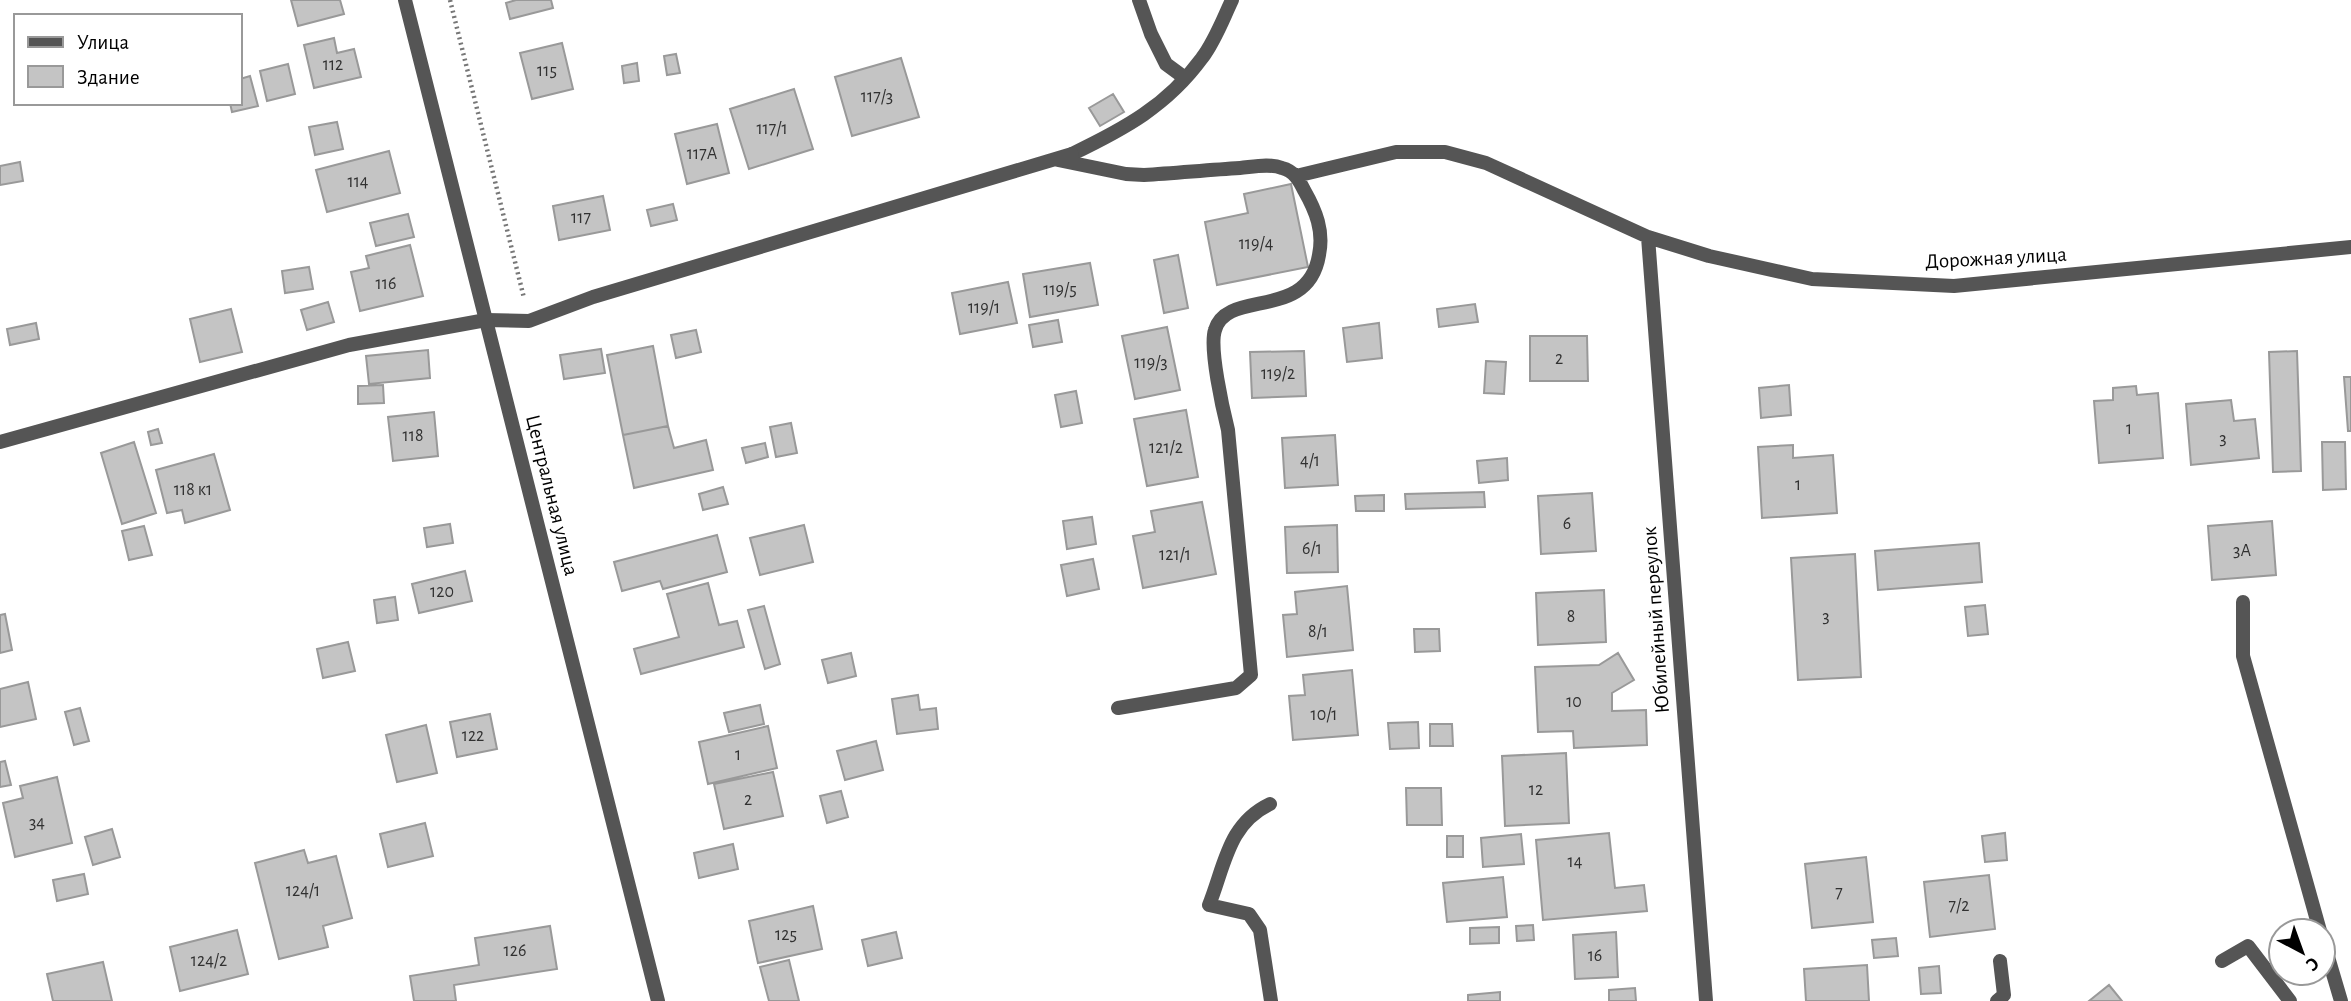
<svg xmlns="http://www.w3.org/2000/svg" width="2351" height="1001" font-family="'Alegreya Sans',sans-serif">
	<rect width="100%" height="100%" fill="#fff"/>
	<path fill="#c4c4c4" stroke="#999" stroke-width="2" d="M 291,0 L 340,0 L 344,14 L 298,26 Z
		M 516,0 L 551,0 L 553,8 L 510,19 L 506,3 Z
		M 334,38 L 337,53 L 354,49 L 361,77 L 314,88 L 304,45 Z
		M 562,43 L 573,89 L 532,99 L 520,53 Z
		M 676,54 L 680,73 L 667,75 L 664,56 Z
		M 901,58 L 919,117 L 852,136 L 835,77 Z
		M 637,63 L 639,81 L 624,83 L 622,66 Z
		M 288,64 L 295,94 L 267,101 L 260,71 Z
		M 250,76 L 258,106 L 232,112 L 230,103 L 240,103 L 240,79 Z
		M 794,89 L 813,149 L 749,169 L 730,109 Z
		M 1113,94 L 1124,112 L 1100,126 L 1089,108 Z
		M 337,122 L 343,149 L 315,155 L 309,127 Z
		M 717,124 L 729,173 L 687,184 L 675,134 Z
		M 389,151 L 400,193 L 327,212 L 316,170 Z
		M 20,162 L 23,181 L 0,185 L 0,166 Z
		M 1291,184 L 1308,267 L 1217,285 L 1205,222 L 1248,213 L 1244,194 Z
		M 603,196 L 610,230 L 559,240 L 553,206 Z
		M 673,204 L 677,220 L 651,226 L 647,210 Z
		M 408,214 L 414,237 L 376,246 L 370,223 Z
		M 410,245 L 423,296 L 360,311 L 351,272 L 369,268 L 366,256 Z
		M 1178,255 L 1188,308 L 1164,313 L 1154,260 Z
		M 1090,263 L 1098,305 L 1030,317 L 1023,274 Z
		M 309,267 L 313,289 L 285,293 L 282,271 Z
		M 1008,282 L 1017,323 L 960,334 L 952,293 Z
		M 328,302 L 334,322 L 307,330 L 301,310 Z
		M 1475,304 L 1478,322 L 1439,327 L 1437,309 Z
		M 231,309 L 242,352 L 200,362 L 190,319 Z
		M 1058,320 L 1062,342 L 1033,347 L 1029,325 Z
		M 36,323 L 39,339 L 10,345 L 7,329 Z
		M 1379,323 L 1382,358 L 1347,362 L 1343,328 Z
		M 1167,327 L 1180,390 L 1135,399 L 1122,336 Z
		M 696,330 L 701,352 L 676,358 L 671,335 Z
		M 1530,336 L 1587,336 L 1588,381 L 1530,381 Z
		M 653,346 L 668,426 L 623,435 L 607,355 Z
		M 601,349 L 605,373 L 564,379 L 560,355 Z
		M 428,350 L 430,378 L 369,384 L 366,356 Z
		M 1304,351 L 1306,396 L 1252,398 L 1250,352 Z
		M 2297,351 L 2301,471 L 2273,472 L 2269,352 Z
		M 1486,361 L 1506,362 L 1504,394 L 1484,393 Z
		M 2344,377 L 2351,377 L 2351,431 L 2348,431 Z
		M 383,385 L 384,403 L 358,404 L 358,386 Z
		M 1789,385 L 1791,415 L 1761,418 L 1759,388 Z
		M 2136,386 L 2137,395 L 2158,393 L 2163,458 L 2099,463 L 2094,401 L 2113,400 L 2113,388 Z
		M 1076,391 L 1082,423 L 1061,427 L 1055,395 Z
		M 2231,400 L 2234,421 L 2255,419 L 2259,458 L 2191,465 L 2186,404 Z
		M 1186,410 L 1198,477 L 1147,486 L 1134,419 Z
		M 434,412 L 438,456 L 393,461 L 388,417 Z
		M 791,423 L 797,453 L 776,457 L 770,427 Z
		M 668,426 L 674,448 L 706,440 L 713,470 L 634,488 L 623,435 Z
		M 158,429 L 162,443 L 151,445 L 148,432 Z
		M 1335,435 L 1338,485 L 1285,488 L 1282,438 Z
		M 134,442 L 156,513 L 122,524 L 101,453 Z
		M 2322,442 L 2345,442 L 2346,489 L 2323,490 Z
		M 765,443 L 768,457 L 746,463 L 742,448 Z
		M 1793,445 L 1793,458 L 1833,455 L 1837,513 L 1762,518 L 1758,447 Z
		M 214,454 L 230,510 L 185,523 L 182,510 L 167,513 L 156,470 Z
		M 1507,458 L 1508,480 L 1479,483 L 1477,461 Z
		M 723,487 L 728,504 L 703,510 L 699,494 Z
		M 1484,492 L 1485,507 L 1406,509 L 1405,494 Z
		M 1592,493 L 1596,551 L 1541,554 L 1538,496 Z
		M 1384,495 L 1384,511 L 1356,511 L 1355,496 Z
		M 1202,502 L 1216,574 L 1143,588 L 1133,536 L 1155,532 L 1151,511 Z
		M 1092,517 L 1096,544 L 1067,549 L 1063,521 Z
		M 2272,521 L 2276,575 L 2212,580 L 2208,526 Z
		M 450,524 L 453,543 L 427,547 L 424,528 Z
		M 804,525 L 813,562 L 760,575 L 750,538 Z
		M 1337,525 L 1338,572 L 1287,573 L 1285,527 Z
		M 144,526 L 152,555 L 129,560 L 122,531 Z
		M 717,535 L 727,572 L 663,589 L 660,581 L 622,591 L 614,562 Z
		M 1979,543 L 1982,582 L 1878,590 L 1875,551 Z
		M 1855,554 L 1861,677 L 1798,680 L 1791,558 Z
		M 1093,559 L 1099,589 L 1067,596 L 1061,565 Z
		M 465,571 L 472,601 L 419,613 L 412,584 Z
		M 708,583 L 719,625 L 737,621 L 744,647 L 641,674 L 634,649 L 679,637 L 667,594 Z
		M 1347,586 L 1353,650 L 1287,657 L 1283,615 L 1297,614 L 1295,592 Z
		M 1604,590 L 1606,642 L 1538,645 L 1536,593 Z
		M 395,597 L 398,620 L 377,623 L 374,600 Z
		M 1985,605 L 1988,634 L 1968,636 L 1965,607 Z
		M 764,606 L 780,664 L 765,669 L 748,610 Z
		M 5,614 L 12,650 L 0,653 L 0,615 Z
		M 1414,629 L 1439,629 L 1440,651 L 1415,652 Z
		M 348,642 L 355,671 L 323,678 L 317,649 Z
		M 851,653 L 856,676 L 828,683 L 822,660 Z
		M 1618,653 L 1634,680 L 1612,693 L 1612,711 L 1646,710 L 1647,745 L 1574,748 L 1573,731 L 1538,732 L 1535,667 L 1599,665 Z
		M 1352,670 L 1358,735 L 1293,740 L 1289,696 L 1305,695 L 1303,675 Z
		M 28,682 L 36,719 L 0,727 L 0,689 Z
		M 918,695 L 920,710 L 936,708 L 938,729 L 897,734 L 892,699 Z
		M 760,705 L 764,724 L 729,732 L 724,713 Z
		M 80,708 L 89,741 L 74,745 L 65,712 Z
		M 490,714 L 497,749 L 457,757 L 450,722 Z
		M 1418,722 L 1419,748 L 1390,749 L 1388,723 Z
		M 1430,724 L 1452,724 L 1453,746 L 1430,746 Z
		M 426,725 L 437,773 L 397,782 L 386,735 Z
		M 768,726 L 777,768 L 708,784 L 699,742 Z
		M 876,741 L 883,770 L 845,780 L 837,751 Z
		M 1566,753 L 1569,823 L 1505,826 L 1502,756 Z
		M 5,761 L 11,785 L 0,787 L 0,762 Z
		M 773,772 L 783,816 L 724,829 L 714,784 Z
		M 57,777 L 72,843 L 15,857 L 3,803 L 23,798 L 20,786 Z
		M 1406,788 L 1441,788 L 1442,825 L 1407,825 Z
		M 841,791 L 848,817 L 827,823 L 820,796 Z
		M 425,823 L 433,856 L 388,867 L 380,834 Z
		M 112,829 L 120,857 L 93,865 L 85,837 Z
		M 1609,833 L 1615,888 L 1644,885 L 1647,911 L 1543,920 L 1536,840 Z
		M 2005,833 L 2007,860 L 1985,862 L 1982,836 Z
		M 1521,834 L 1524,864 L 1483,867 L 1481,838 Z
		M 1447,836 L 1463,836 L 1463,857 L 1447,857 Z
		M 733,844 L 738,869 L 699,878 L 694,853 Z
		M 304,850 L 308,863 L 336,856 L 352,918 L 323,926 L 328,947 L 279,959 L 255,863 Z
		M 1866,857 L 1873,922 L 1812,928 L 1805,864 Z
		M 84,874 L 88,894 L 57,901 L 53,880 Z
		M 1989,875 L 1995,929 L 1930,937 L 1924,882 Z
		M 1503,877 L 1507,917 L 1447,922 L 1443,883 Z
		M 813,906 L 822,949 L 758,963 L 749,921 Z
		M 1533,925 L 1534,940 L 1517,941 L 1516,926 Z
		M 550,926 L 557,969 L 454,985 L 456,1001 L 414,1001 L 410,976 L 479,965 L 475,938 Z
		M 1499,927 L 1499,943 L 1470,944 L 1470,928 Z
		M 237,930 L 248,974 L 180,991 L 170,947 Z
		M 896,932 L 902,958 L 868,966 L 862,940 Z
		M 1616,932 L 1618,977 L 1575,979 L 1573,935 Z
		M 1896,938 L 1898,956 L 1874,958 L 1872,940 Z
		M 789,960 L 799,1001 L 769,1001 L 760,967 Z
		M 103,962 L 112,1001 L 53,1001 L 47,974 Z
		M 1867,965 L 1869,1001 L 1806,1001 L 1804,969 Z
		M 1939,966 L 1941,993 L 1921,994 L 1919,968 Z
		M 2109,985 L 2122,1001 L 2089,1001 Z
		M 1635,988 L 1636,1001 L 1609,1001 L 1609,990 Z
		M 1500,992 L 1500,1001 L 1468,1001 L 1468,995 Z"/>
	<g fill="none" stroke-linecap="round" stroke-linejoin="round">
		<path stroke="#777" stroke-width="4.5" stroke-dasharray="2 3.5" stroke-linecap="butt" d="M 450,0 L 524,298"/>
		<path stroke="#555" stroke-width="14" d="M 1139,0 L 1151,34 L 1166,64 L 1185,78
			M 1072,154 C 1124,129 1167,106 1202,58 C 1215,41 1223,19 1232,0"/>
		<path stroke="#555" stroke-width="14" d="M 1058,160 L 1126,174 L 1144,175 C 1176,173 1208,170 1240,168 C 1252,167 1270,163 1282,168 C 1294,171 1299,180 1304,190 C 1316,211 1324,231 1319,255 C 1308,322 1227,288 1215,330 C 1209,348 1223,410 1228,430 L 1251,675 L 1236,688 L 1118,708
			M 1296,176 L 1396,152 L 1445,152 L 1486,163 L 1648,237 L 1709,256 L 1812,279 L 1954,286 L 2351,247
			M 1648,237 L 1706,1001
			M 0,442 L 349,345 L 486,320 L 529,321 L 593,297 L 1072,154
			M 2243,602 L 2243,656 L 2320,931
			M 1270,804 C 1228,824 1225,865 1209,905 L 1249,914 L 1260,930 L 1271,1001
			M 2323,940 L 2341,1001
			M 2222,961 L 2248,946 L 2290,1001
			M 1997,1001 L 2004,995 L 2000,961"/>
		<path stroke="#555" stroke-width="14" d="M 405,0 L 658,1001"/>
	</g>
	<g text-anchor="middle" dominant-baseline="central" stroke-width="5" stroke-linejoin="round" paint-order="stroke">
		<g font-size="18" fill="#313131">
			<text x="333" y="65">112</text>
			<text x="547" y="71">115</text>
			<text x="877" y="97">117/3</text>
			<text x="772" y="129">117/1</text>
			<text x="702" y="154">117А</text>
			<text x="358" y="182">114</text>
			<text x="581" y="218">117</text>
			<text x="1256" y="244">119/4</text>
			<text x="386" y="284">116</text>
			<text x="1060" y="290">119/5</text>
			<text x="984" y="308">119/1</text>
			<text x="1559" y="359">2</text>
			<text x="1151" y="363">119/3</text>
			<text x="1278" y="374">119/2</text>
			<text x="2129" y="429">1</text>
			<text x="413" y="436">118</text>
			<text x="2223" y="439">3</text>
			<text x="1166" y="448">121/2</text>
			<text x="1310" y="461">4/1</text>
			<text x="1798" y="485">1</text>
			<text x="193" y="490">118 к1</text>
			<text x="1567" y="524">6</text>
			<text x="1312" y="549">6/1</text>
			<text x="2242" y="551">3А</text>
			<text x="1175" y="555">121/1</text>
			<text x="442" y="592">120</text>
			<text x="1571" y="617">8</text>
			<text x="1826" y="617">3</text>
			<text x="1318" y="632">8/1</text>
			<text x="1574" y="702">10</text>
			<text x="1324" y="715">10/1</text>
			<text x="473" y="736">122</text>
			<text x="738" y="755">1</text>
			<text x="1536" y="790">12</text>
			<text x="748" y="800">2</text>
			<text x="37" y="823">34</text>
			<text x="1575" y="862">14</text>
			<text x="303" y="891">124/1</text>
			<text x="1839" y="893">7</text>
			<text x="1959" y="906">7/2</text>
			<text x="786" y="935">125</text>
			<text x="515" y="951">126</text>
			<text x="1595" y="956">16</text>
			<text x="209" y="961">124/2</text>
		</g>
		<g font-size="21" fill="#000" stroke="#fff">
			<text transform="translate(1996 258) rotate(-3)">Дорожная улица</text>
			<text transform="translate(552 495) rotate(76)">Центральная улица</text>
			<text transform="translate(1656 620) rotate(-94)">Юбилейный переулок</text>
		</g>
	</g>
	<rect x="14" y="14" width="228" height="91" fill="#ffffff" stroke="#999999" stroke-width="2"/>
	<rect x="28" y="37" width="35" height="10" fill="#555555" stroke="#999999" stroke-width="2"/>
	<text x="77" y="49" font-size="21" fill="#000000">Улица</text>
	<rect x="28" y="66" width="35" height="21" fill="#c4c4c4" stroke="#999999" stroke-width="2"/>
	<text x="77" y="84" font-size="21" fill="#000000">Здание</text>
	<g transform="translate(2302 952) rotate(139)"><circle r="33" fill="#ffffff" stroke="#999999" stroke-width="2"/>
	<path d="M0-5L12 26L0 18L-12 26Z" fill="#000000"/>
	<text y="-10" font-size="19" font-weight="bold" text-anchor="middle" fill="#000000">С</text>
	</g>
</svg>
